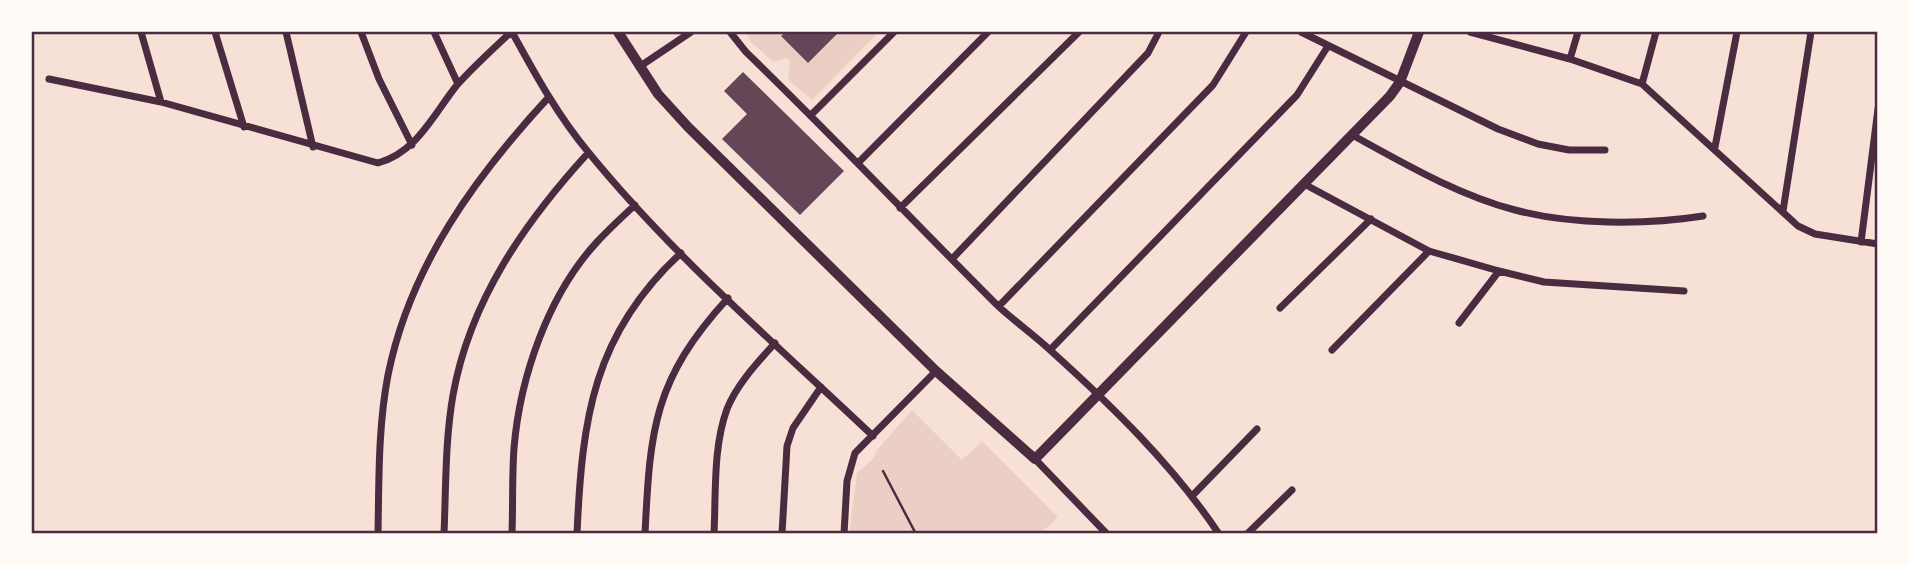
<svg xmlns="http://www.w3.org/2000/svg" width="1909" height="565" font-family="Commissioner,sans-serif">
	<rect width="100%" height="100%" fill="#f7e1d7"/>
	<path fill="#ebcfc5" d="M 746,32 L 786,32 L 782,36 L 808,62 L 839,32 L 879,32 L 812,100 L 788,80 L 790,61 L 786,58 L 773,62 L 750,41 Z
		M 912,410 L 962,460 L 982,441 L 1058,517 L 1041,533 L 849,534 L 857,473 L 874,458 L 877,450 Z"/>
	<path fill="#644757" d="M 786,32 L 839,32 L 808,63 L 781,36 Z
		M 743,72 L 844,171 L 800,215 L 722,139 L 747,114 L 724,91 Z"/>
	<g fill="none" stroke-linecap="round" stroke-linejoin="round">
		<path stroke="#4a2c40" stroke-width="2.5" d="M 883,471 L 916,534"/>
		<path stroke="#4a2c40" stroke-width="7" d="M 141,32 L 161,102
			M 215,32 L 244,127
			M 286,32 L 313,147
			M 361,32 L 379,79 L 412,145
			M 434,32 L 458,84
			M 512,32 C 535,74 558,116 589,153 C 673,256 777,345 873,436
			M 730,32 L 746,52 C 832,135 913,221 997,305 C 1014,321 1033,334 1050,350 C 1111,405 1173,465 1219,534
			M 1301,32 L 1498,129 L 1538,144 L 1569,150 L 1605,150
			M 1470,32 L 1570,59 L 1642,84 L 1798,226 L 1815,234 L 1878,244
			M 1570,59 L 1578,32
			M 639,67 L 691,32
			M 49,79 L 161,102 L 378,163 C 417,152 433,115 457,85 C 474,66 493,49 511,32
			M 1642,84 L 1656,32
			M 811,115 L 894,32
			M 1354,136 C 1405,164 1458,195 1515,210 C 1571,225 1646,225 1703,216
			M 1715,147 L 1737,32
			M 859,162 L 988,32
			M 1306,185 L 1429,251 L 1499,271 L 1544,282 L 1684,291
			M 900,208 L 1079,32
			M 1783,211 L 1811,32
			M 1861,242 L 1878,109
			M 953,258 L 1148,53 L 1159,32
			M 999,306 L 1213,85 L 1246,32
			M 1280,308 L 1371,219
			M 1459,323 L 1499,271
			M 1050,350 L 1297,95 L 1328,46
			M 1332,350 L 1429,251
			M 1035,459 L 1107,534
			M 1193,495 L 1257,429
			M 378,534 C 379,481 378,427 388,375 C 410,266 475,177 548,98
			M 444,534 C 446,487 445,441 453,395 C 470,300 525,222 588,153
			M 512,534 C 513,505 512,476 514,448 C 520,377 548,295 597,242 C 609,229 622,217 635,205
			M 577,534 C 582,419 593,334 681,253
			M 645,534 C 650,428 654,379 728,298
			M 714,534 C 716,493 713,447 727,409 C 737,384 758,362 775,343
			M 782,534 L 787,446 L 793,428 L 821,387
			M 844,534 L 847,481 L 855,453 L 936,371
			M 1247,534 L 1292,490"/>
		<path stroke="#4a2c40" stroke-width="10" d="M 618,32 L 658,94 L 688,127 L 936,371 L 1035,459 L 1390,96 L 1400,82 L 1419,32"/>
	</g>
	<rect width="1909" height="565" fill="none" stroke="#fffaf5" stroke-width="66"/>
	<rect x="33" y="33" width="1843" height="499" fill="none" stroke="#4a2c40" stroke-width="2.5"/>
</svg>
